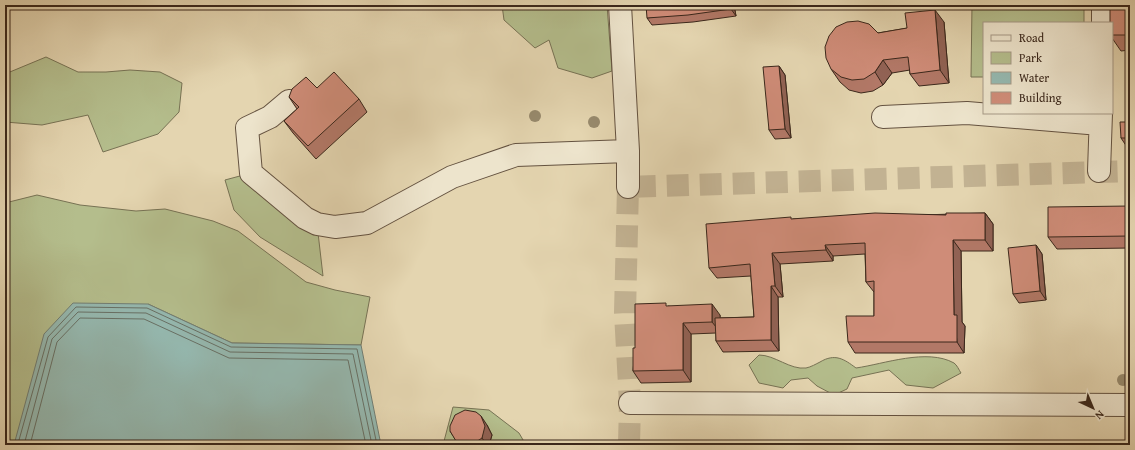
<svg xmlns="http://www.w3.org/2000/svg" width="1135" height="450" font-family="'Gentium Book Plus',serif">
	<rect width="100%" height="100%" fill="#e4d5b0"/>
	<filter id="stains"><feTurbulence type="fractalNoise" baseFrequency=".005" numOctaves="4"/><feColorMatrix values="0 0 0 0 .2 0 0 0 0 .09 0 0 0 0 .02 0 0 0 .5 -.17"/></filter>
	<radialGradient id="worn" r=".72"><stop offset=".6" stop-color="#630" stop-opacity="0"/><stop offset="1" stop-color="#630" stop-opacity=".3"/></radialGradient>
	<path fill="#b4bd8c" stroke="#777254" d="M 502,5 L 607,5 L 612,71 L 592,78 L 558,68 L 549,40 L 535,48 L 504,20 Z
		M 972,5 L 1084,5 L 1084,23 L 984,23 L 984,77 L 971,77 Z
		M 46,57 L 78,72 L 106,72 L 130,70 L 160,72 L 182,83 L 179,112 L 158,134 L 103,152 L 88,115 L 42,125 L 5,122 L 5,74 Z
		M 251,173 L 317,224 L 323,276 L 260,237 L 234,210 L 225,180 Z
		M 37,195 L 80,205 L 136,211 L 165,209 L 213,221 L 238,231 L 306,282 L 335,290 L 370,297 L 361,345 L 232,343 L 148,304 L 15,441 L 16,445 L 5,445 L 5,203 Z
		M 759,355 C 775,355 790,370 806,368 C 811,367 816,364 820,362 C 835,353 844,359 856,368 C 884,364 927,348 954,363 C 957,365 959,370 961,373 L 933,388 L 906,385 L 889,370 L 852,378 L 847,389 L 834,395 L 817,386 L 808,378 L 791,380 L 783,388 L 759,383 L 749,365 Z
		M 453,407 L 489,410 L 519,433 L 526,445 L 443,445 Z"/>
	<path fill="#95b8af" stroke="#717e74" d="M 73,303 L 148,304 L 232,343 L 361,345 L 381,445 L 16,445 L 15,441 L 44,334 Z"/>
	<g fill="none" stroke-linecap="round" stroke-linejoin="round">
		<path stroke="#687065" stroke-width="1" d="M 19,445 L 19,440 L 48,337 L 76,307 L 147,308 L 231,347 L 357,349 L 377,445
			M 24,445 L 52,339 L 78,312 L 146,313 L 230,352 L 353,354 L 372,445
			M 30,445 L 57,342 L 80,318 L 144,319 L 229,358 L 348,360 L 366,445"/>
		<path stroke="#c2b292" stroke-width="22" stroke-dasharray="22 11" stroke-linecap="butt" d="M 629,445 L 630,403 L 625,313 L 628,187 L 1130,171"/>
		<defs>
			<path id="minor" d="M 620,5 L 628,151 L 628,187
				M 1103,23 L 1103,5
				M 289,101 L 270,117 L 247,128 L 251,173 L 305,218 L 317,224 L 335,227 L 367,223 L 452,177 L 516,155 L 628,151
				M 883,117 L 967,113 L 1100,124
				M 1099,171 L 1101,113
				M 630,403 L 1130,405"/>
		</defs>
		<use href="#minor" stroke="#645240" stroke-width="24"/>
		<use href="#minor" stroke="#ede4cc" stroke-width="22"/>
	</g>
	<g fill="#978a6d">
		<circle cx="535" cy="116" r="6"/>
		<circle cx="594" cy="122" r="6"/>
		<circle cx="1123" cy="380" r="6"/>
	</g>
	<path fill="#b27867" stroke="#3a271b" d="M 734,5 L 736,16 L 693,22 L 652,25 L 647,18 Z
		M 1130,5 L 1130,50 L 1121,51 L 1112,38 L 1112,23 Z
		M 944,22 L 949,83 L 919,86 L 910,74 L 910,70 L 892,73 L 883,85 L 873,91 L 861,93 L 849,90 L 840,82 L 831,69 L 878,33 Z
		M 779,66 L 785,75 L 791,138 L 775,139 L 769,130 Z
		M 317,88 L 359,99 L 367,112 L 316,159 L 293,133 L 284,121 L 297,109 L 289,97 Z
		M 1130,122 L 1130,147 L 1127,147 L 1121,138 Z
		M 1130,206 L 1130,248 L 1057,249 L 1048,237 Z
		M 985,213 L 993,224 L 993,251 L 961,251 L 962,322 L 965,326 L 964,353 L 855,353 L 848,342 L 874,316 L 874,292 L 866,282 L 865,254 L 833,256 L 833,261 L 780,264 L 783,297 L 778,297 L 779,351 L 723,352 L 716,341 L 716,333 L 691,334 L 691,382 L 641,383 L 633,371 L 635,348 L 668,306 L 720,315 L 720,318 L 754,317 L 751,276 L 717,278 L 709,268 L 793,219 Z
		M 1036,245 L 1042,254 L 1046,300 L 1019,303 L 1013,294 Z
		M 487,425 L 492,435 L 489,445 L 459,445 L 450,431 Z"/>
	<path fill="#916254" stroke="#3a271b" d="M 731,5 L 734,5 L 736,16 L 731,9 Z
		M 935,10 L 944,22 L 949,83 L 940,70 Z
		M 883,60 L 892,73 L 883,85 L 875,72 Z
		M 779,66 L 785,75 L 791,138 L 785,129 Z
		M 985,213 L 993,224 L 993,251 L 985,240 Z
		M 953,240 L 961,251 L 962,322 L 965,326 L 964,353 L 957,342 L 954,315 Z
		M 825,245 L 833,256 L 833,261 L 826,250 Z
		M 1036,245 L 1042,254 L 1046,300 L 1040,291 Z
		M 772,253 L 780,264 L 783,297 L 775,286 Z
		M 771,286 L 778,297 L 779,351 L 771,340 Z
		M 712,304 L 720,315 L 721,333 L 712,322 Z
		M 683,323 L 691,334 L 691,382 L 683,370 Z
		M 481,416 L 487,425 L 492,435 L 489,445 L 487,445 L 482,438 Z"/>
	<path fill="#cf8c78" stroke="#3a271b" d="M 646,5 L 731,5 L 731,9 L 688,15 L 647,18 Z
		M 1110,5 L 1130,5 L 1130,35 L 1112,35 L 1112,23 L 1110,23 Z
		M 935,10 L 940,70 L 910,74 L 908,57 L 883,60 L 875,72 L 864,79 L 852,80 L 841,77 L 831,69 L 826,58 L 825,47 L 829,36 L 836,27 L 847,22 L 858,21 L 869,24 L 878,33 L 907,28 L 905,13 Z
		M 779,66 L 785,129 L 769,130 L 763,67 Z
		M 334,72 L 359,99 L 308,146 L 284,121 L 299,107 L 289,97 L 292,89 L 306,77 L 317,88 Z
		M 1120,122 L 1130,122 L 1130,138 L 1121,138 Z
		M 1130,206 L 1130,236 L 1048,237 L 1048,207 Z
		M 875,213 L 946,215 L 946,213 L 985,213 L 985,240 L 953,240 L 954,315 L 957,315 L 957,342 L 848,342 L 846,316 L 874,316 L 874,281 L 866,282 L 865,243 L 825,245 L 826,250 L 772,253 L 775,286 L 771,286 L 771,340 L 716,341 L 715,318 L 754,317 L 750,264 L 709,268 L 706,224 L 791,217 L 791,219 Z
		M 1036,245 L 1040,291 L 1013,294 L 1008,248 Z
		M 666,303 L 666,306 L 712,304 L 712,322 L 683,323 L 683,370 L 633,371 L 633,348 L 635,348 L 635,304 Z
		M 465,410 L 476,412 L 481,416 L 485,426 L 482,438 L 473,444 L 467,445 L 456,441 L 450,431 L 450,426 L 455,415 Z"/>
	<rect width="1135" height="450" fill="none" stroke="#e4d5b0" stroke-width="20"/>
	<rect x="6" y="6" width="1123" height="438" fill="none" stroke="#3a271b" stroke-width="2"/>
	<rect x="10" y="10" width="1115" height="430" fill="none" stroke="#3a271b"/>
	<rect x="983" y="22" width="130" height="92" fill="#ede4cc" stroke="#a59885"/>
	<rect x="991" y="35" width="20" height="6" fill="#ede4cc" stroke="#a59885"/>
	<text x="1019" y="42" font-size="12" fill="#3a271b">Road</text>
	<rect x="991" y="52" width="20" height="12" fill="#b4bd8c" stroke="#a59885"/>
	<text x="1019" y="62" font-size="12" fill="#3a271b">Park</text>
	<rect x="991" y="72" width="20" height="12" fill="#95b8af" stroke="#a59885"/>
	<text x="1019" y="82" font-size="12" fill="#3a271b">Water</text>
	<rect x="991" y="92" width="20" height="12" fill="#cf8c78" stroke="#a59885"/>
	<text x="1019" y="102" font-size="12" fill="#3a271b">Building</text>
	<g transform="translate(1093 408) rotate(136)" stroke="#ede4cc" stroke-width="3" paint-order="stroke">
	<path d="M0-3L7 15L0 10L-7 15Z" fill="#3a271b"/>
	<text y="-6" font-size="11" font-weight="bold" text-anchor="middle" fill="#3a271b">N</text>
	</g>
	<rect width="100%" height="100%" filter="url(#stains)"/>
	<rect width="100%" height="100%" fill="url(#worn)"/>
</svg>
